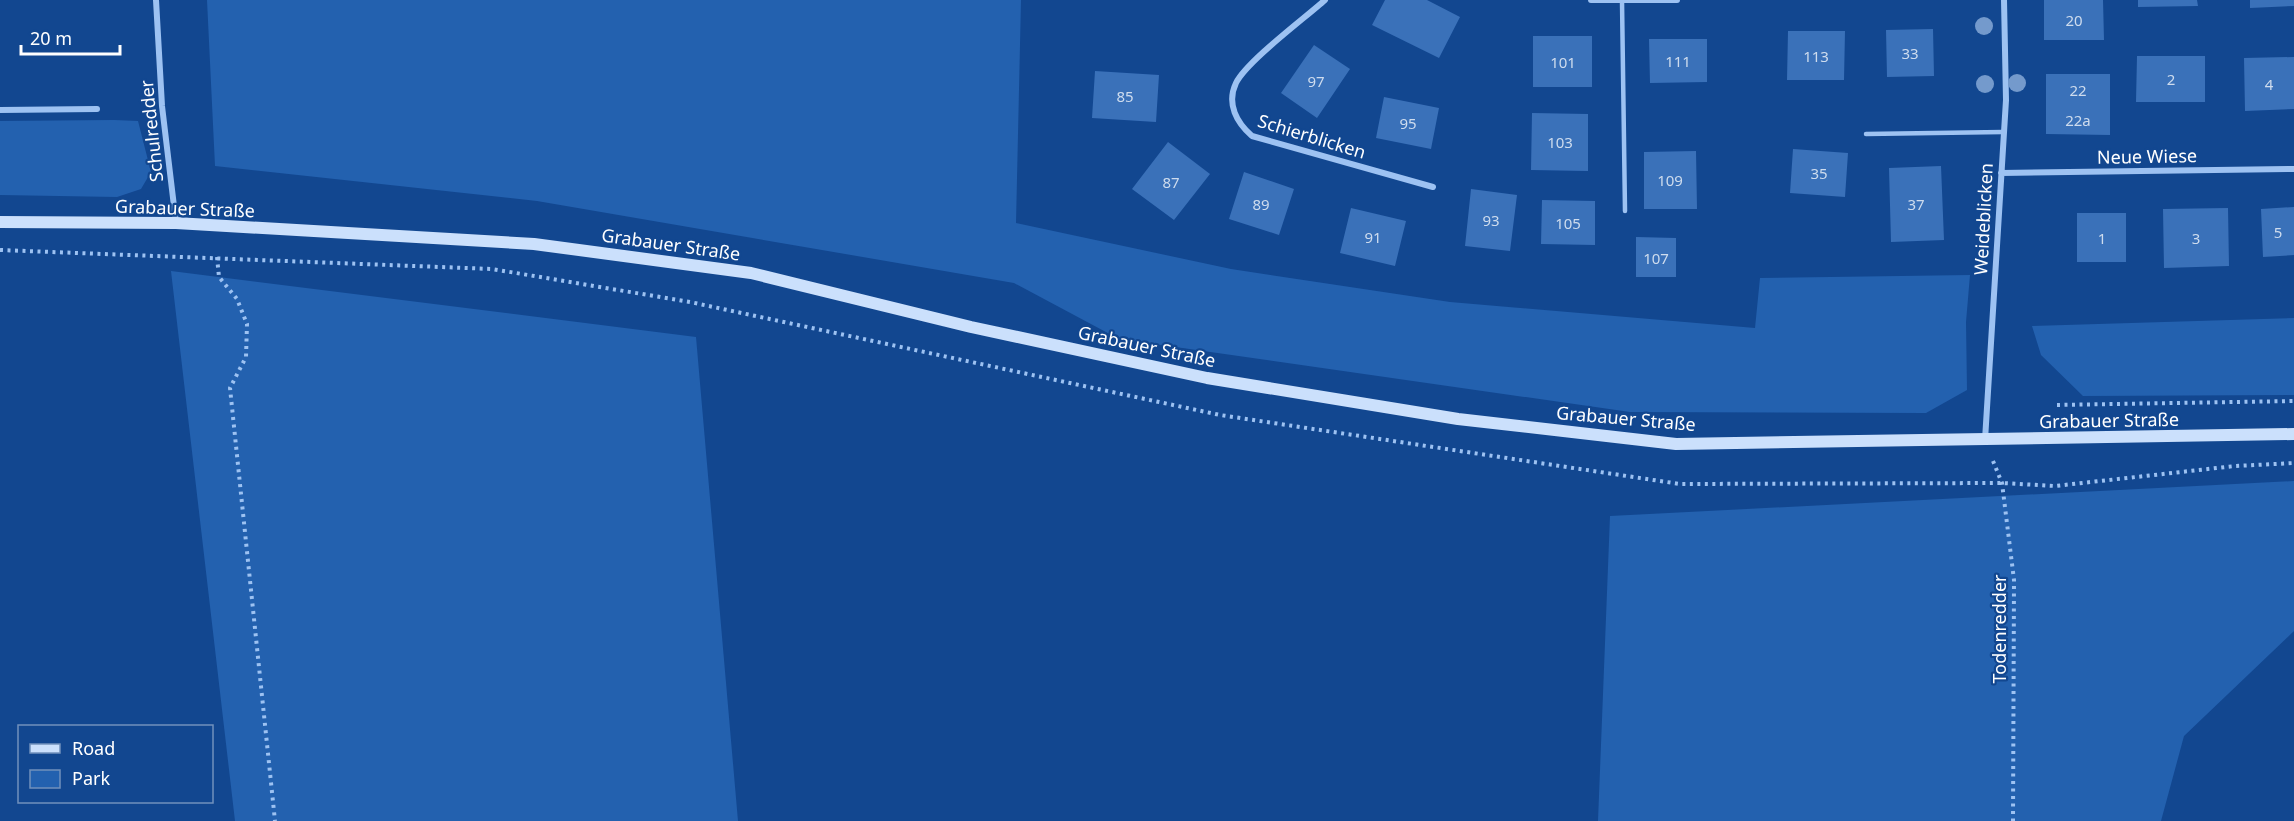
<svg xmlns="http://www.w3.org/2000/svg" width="2294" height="821" font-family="'Noto Sans',sans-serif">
	<rect width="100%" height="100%" fill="#124790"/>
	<path fill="#2361af" d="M 207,0 L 1021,0 L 1016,223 L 1231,269 L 1450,302 L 1755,328 L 1760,278 L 1970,275 L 1966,322 L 1967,390 L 1926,413 L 1630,412 L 1119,339 L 1014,283 L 537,201 L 215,166 Z
		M 114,120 L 138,121 L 151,172 L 141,189 L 117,197 L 0,195 L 0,121 Z
		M 171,271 L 696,337 L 738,821 L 235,821 Z
		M 2294,318 L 2294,395 L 2083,396 L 2041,355 L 2032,326 Z
		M 2294,481 L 2294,631 L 2184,736 L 2161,821 L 1598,821 L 1610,516 Z"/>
	<path fill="#3a71b9" d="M 1385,0 L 1427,0 L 1460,17 L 1439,58 L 1372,25 Z
		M 2044,0 L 2103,0 L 2104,40 L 2044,40 Z
		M 2138,0 L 2197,0 L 2198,6 L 2138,7 Z
		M 2250,0 L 2294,0 L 2294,6 L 2250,8 Z
		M 1933,29 L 1934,76 L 1887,77 L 1886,30 Z
		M 1788,31 L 1845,31 L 1844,80 L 1787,80 Z
		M 1533,36 L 1592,36 L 1592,87 L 1533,87 Z
		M 1649,39 L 1707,39 L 1707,82 L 1650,83 Z
		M 1314,45 L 1350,69 L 1317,118 L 1281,93 Z
		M 2137,56 L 2205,56 L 2205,102 L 2136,102 Z
		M 2294,57 L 2294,109 L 2245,111 L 2244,58 Z
		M 1095,71 L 1159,75 L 1156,122 L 1092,118 Z
		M 2046,74 L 2110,74 L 2110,135 L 2046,134 Z
		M 1384,97 L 1439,108 L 1431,149 L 1376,138 Z
		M 1532,113 L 1588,114 L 1588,171 L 1531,170 Z
		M 1168,142 L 1210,174 L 1174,220 L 1132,189 Z
		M 1793,149 L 1848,153 L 1845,197 L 1790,193 Z
		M 1696,151 L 1697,209 L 1644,209 L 1644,152 Z
		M 1941,166 L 1944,240 L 1891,242 L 1889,168 Z
		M 1244,172 L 1294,189 L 1279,235 L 1229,219 Z
		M 1471,189 L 1517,195 L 1510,251 L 1465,246 Z
		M 1542,200 L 1595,201 L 1595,245 L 1541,244 Z
		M 2294,207 L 2294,255 L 2263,257 L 2261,209 Z
		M 1351,208 L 1406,221 L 1395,266 L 1340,253 Z
		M 2228,208 L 2229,266 L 2164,268 L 2163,209 Z
		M 2077,213 L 2126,213 L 2126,262 L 2077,262 Z
		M 1636,237 L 1676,238 L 1676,277 L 1636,277 Z"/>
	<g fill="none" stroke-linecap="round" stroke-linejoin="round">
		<path stroke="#9dc2f2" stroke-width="4" stroke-dasharray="3 4.5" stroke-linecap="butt" d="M 0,250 L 492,269 L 690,302 L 1220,415 L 1680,484 L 2002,483 L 2055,486 L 2235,466 L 2294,463
			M 217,257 L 219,277 L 237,299 L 247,324 L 246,357 L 230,388 L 275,821
			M 2057,405 L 2294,401
			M 1993,461 L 2002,483 L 2014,580 L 2013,821"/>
		<path stroke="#9dc2f2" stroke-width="4.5" d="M 1622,1 L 1625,211
			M 1866,134 L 2003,132"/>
		<path stroke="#9dc2f2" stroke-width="6" d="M 156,0 L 162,106 L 176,223
			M 1325,0 C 1305,18 1247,61 1236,83 C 1226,104 1237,123 1252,136 L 1433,187
			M 1591,0 L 1677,0
			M 0,110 L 97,109
			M 2001,173 L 2294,169
			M 1985,440 L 2006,100 L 2004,0"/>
		<path stroke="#cbe0fc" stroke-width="12" d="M 0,222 L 176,223 L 534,244 L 751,273 L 971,327 L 1207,378 L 1458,419 L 1676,444 L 2294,434"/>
	</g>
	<g fill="#749acc">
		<circle cx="1984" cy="26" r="9"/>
		<circle cx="2017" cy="83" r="9"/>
		<circle cx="1985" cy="84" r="9"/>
	</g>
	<g text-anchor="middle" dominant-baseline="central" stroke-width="4.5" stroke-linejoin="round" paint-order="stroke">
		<g font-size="15" fill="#cedcee">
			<text x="2074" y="20">20</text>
			<text x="1910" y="53">33</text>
			<text x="1816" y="56">113</text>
			<text x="1678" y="61">111</text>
			<text x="1563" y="62">101</text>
			<text x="2171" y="79">2</text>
			<text x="1316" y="81">97</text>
			<text x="2269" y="84">4</text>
			<text x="2078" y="90">22</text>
			<text x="1125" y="96">85</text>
			<text x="2078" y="120">22a</text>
			<text x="1408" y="123">95</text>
			<text x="1560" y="142">103</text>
			<text x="1819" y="173">35</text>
			<text x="1670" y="180">109</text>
			<text x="1171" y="182">87</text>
			<text x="1261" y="204">89</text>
			<text x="1916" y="204">37</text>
			<text x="1491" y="220">93</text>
			<text x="1568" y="223">105</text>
			<text x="2278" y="232">5</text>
			<text x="1373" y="237">91</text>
			<text x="2102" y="238">1</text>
			<text x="2196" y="238">3</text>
			<text x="1656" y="258">107</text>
		</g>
		<g font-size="18" fill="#fff" stroke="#124790">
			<text transform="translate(151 131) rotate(-96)">Schulredder</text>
			<text transform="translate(1312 136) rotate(17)">Schierblicken</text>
			<text transform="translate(2147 156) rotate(-1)">Neue Wiese</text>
			<text transform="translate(185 208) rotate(2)">Grabauer Straße</text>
			<text transform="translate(1983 219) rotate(-87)">Weideblicken</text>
			<text transform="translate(671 244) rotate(8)">Grabauer Straße</text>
			<text transform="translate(1147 346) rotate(12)">Grabauer Straße</text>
			<text transform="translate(1626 418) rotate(5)">Grabauer Straße</text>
			<text transform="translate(2109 420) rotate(-1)">Grabauer Straße</text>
			<text transform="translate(1999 629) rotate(-90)">Todenredder</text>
		</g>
	</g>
	<rect x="18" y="725" width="195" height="78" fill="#124790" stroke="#7191bc" stroke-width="1.5"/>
	<rect x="30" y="744" width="30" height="9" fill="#cbe0fc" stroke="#7191bc" stroke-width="1.5"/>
	<text x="72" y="755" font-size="18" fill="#ffffff">Road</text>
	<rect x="30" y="770" width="30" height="18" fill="#2361af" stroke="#7191bc" stroke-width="1.5"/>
	<text x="72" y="785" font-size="18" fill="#ffffff">Park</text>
	<path d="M21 45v9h99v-9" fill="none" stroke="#ffffff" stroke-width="3"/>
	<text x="30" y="45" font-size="18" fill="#ffffff" stroke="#124790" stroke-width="4.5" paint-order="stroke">20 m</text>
</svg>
